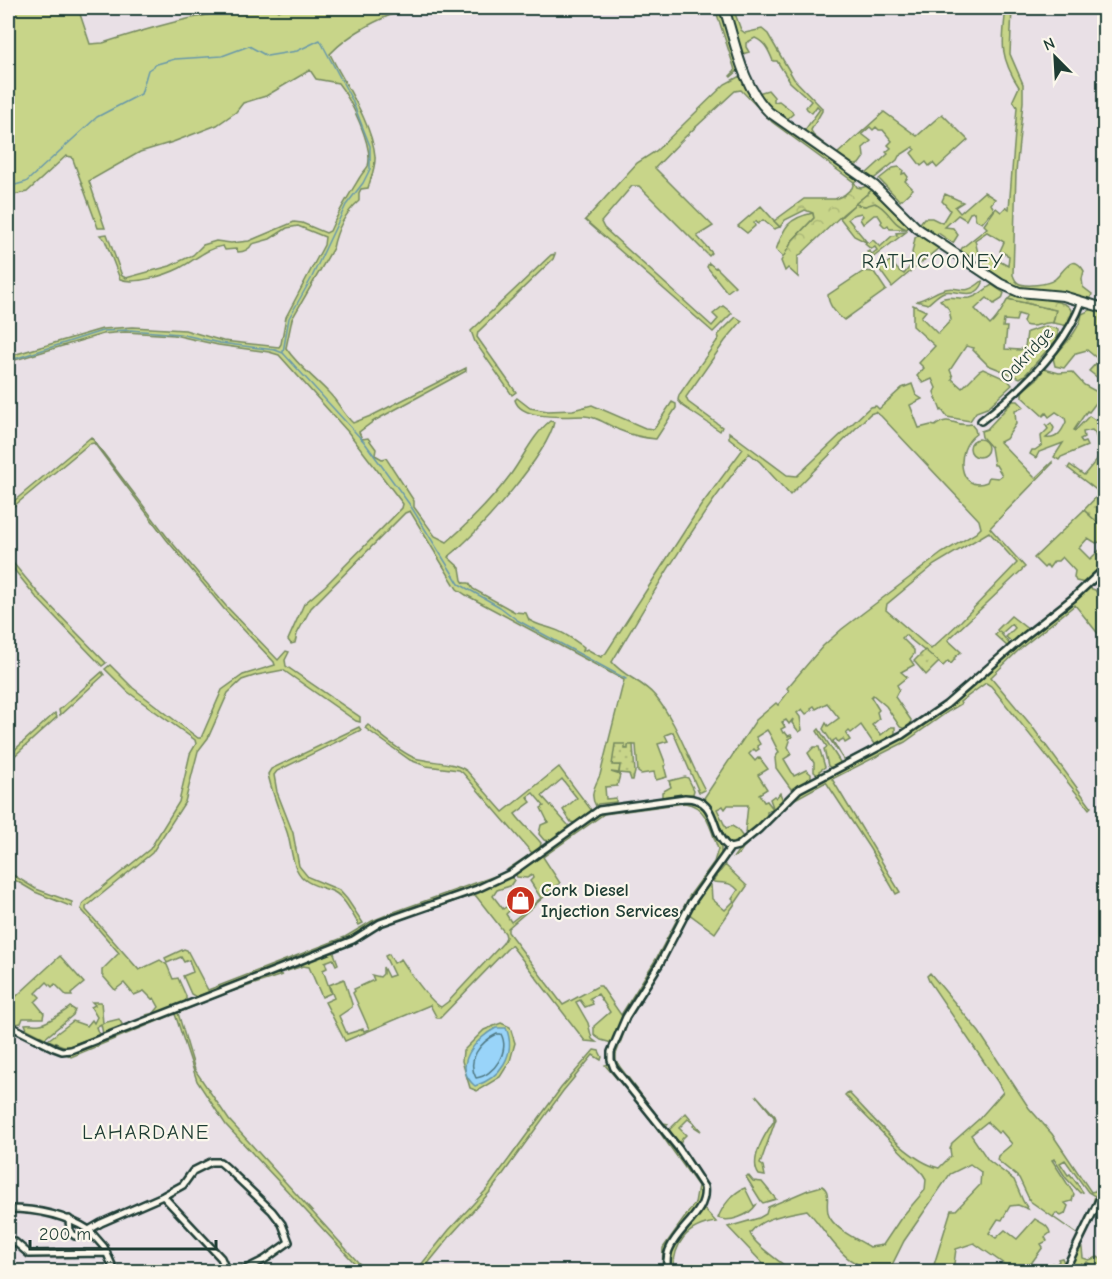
<svg xmlns="http://www.w3.org/2000/svg" width="1112" height="1279" font-family="'Comic Neue',sans-serif">
	<defs>
		<pattern id="forest-crowns" width="20" height="18" patternUnits="userSpaceOnUse" patternTransform="scale(1.5)"><rect width="20" height="18" fill="#c8d589"/><path d="M2 6a3 3 0 1 1 6 0M12 15a3 3 0 1 1 6 0" fill="none" stroke="#abb877"/></pattern>
		<pattern id="garden-dots" width="8" height="8" patternUnits="userSpaceOnUse" patternTransform="scale(1.5)"><rect width="8" height="8" fill="#c8d589"/><path d="M2 2h.1M6 6h.1" fill="none" stroke="#abb877" stroke-width="1.8" stroke-linecap="round"/></pattern>
	</defs>
	<rect width="100%" height="100%" fill="#e9e0e6"/>
	<filter id="ink" filterUnits="userSpaceOnUse"><feTurbulence type="fractalNoise" baseFrequency=".0167" numOctaves="2"/><feDisplacementMap in="SourceGraphic" scale="12" xChannelSelector="R" yChannelSelector="G"/><feConvolveMatrix kernelMatrix="1 2 1 2 8 2 1 2 1" color-interpolation-filters="sRGB"/></filter>
	<g filter="url(#ink)">
		<path fill="#c8d589" stroke="#74895e" stroke-width="1.5" fill-rule="evenodd" d="M 8,8 L 78,8 L 90,44 L 103,43 C 159,25 217,8 277,8 L 278,11 L 286,8 L 408,8 C 379,19 352,31 330,54 C 344,83 372,123 375,156 C 376,166 371,178 368,188 L 361,189 L 359,193 L 359,201 C 344,214 337,229 333,248 L 292,319 L 286,348 C 298,366 315,378 329,393 C 339,403 343,414 353,423 L 373,415 L 466,368 L 466,371 L 374,421 L 359,432 L 362,439 L 368,438 L 376,449 L 375,455 L 382,459 L 386,458 L 414,501 L 414,507 L 435,536 L 447,542 C 471,521 492,500 511,474 C 524,456 533,435 550,421 L 554,422 C 548,454 476,536 448,557 L 460,568 L 462,580 L 464,583 L 469,583 L 473,589 L 515,612 L 526,613 L 529,620 C 537,625 544,626 553,629 C 564,632 574,640 584,647 L 583,651 L 587,649 L 601,657 L 606,653 L 700,507 L 743,449 L 729,438 L 729,432 L 787,475 L 797,476 L 870,407 L 876,406 L 879,409 L 902,388 L 912,384 L 916,395 L 922,399 L 910,405 L 919,428 L 931,425 L 935,426 C 951,414 955,428 971,424 L 975,429 L 976,434 C 954,449 958,494 987,482 L 989,477 L 998,478 L 1002,475 L 996,465 L 994,465 L 991,447 L 982,437 L 981,431 L 987,429 L 1013,401 L 1018,401 L 1024,407 L 1015,411 L 1016,424 L 1006,439 L 1000,442 L 1035,478 L 1052,462 L 1052,464 L 990,528 L 1025,567 L 948,640 L 961,652 L 954,658 L 955,659 L 951,664 L 948,661 L 943,666 L 905,635 L 902,638 L 914,650 L 914,654 L 910,659 L 914,665 L 901,672 L 907,677 L 897,685 L 899,689 L 895,697 L 911,720 L 910,727 L 905,729 L 900,727 L 886,706 L 873,695 L 871,697 L 879,710 L 877,712 L 879,719 L 872,725 L 881,735 L 891,727 L 895,727 L 895,735 L 876,747 L 861,725 L 851,733 L 849,731 L 846,734 L 850,740 L 845,743 L 843,739 L 838,742 L 836,739 L 833,741 L 845,762 L 823,729 L 826,723 L 828,726 L 839,718 L 827,703 L 816,709 L 814,706 L 811,708 L 812,710 L 806,714 L 802,709 L 797,713 L 800,717 L 802,730 L 799,732 L 792,723 L 793,719 L 789,724 L 786,720 L 782,722 L 785,727 L 781,729 L 783,733 L 785,732 L 788,736 L 791,735 L 792,737 L 788,739 L 790,741 L 788,747 L 792,754 L 784,759 L 794,776 L 806,770 L 811,774 L 811,779 L 791,789 L 776,768 L 775,758 L 779,752 C 774,744 772,737 767,730 L 756,737 L 760,744 L 757,746 L 759,749 L 756,751 L 754,749 L 749,754 L 755,761 L 759,757 L 768,769 L 758,775 L 767,789 L 759,794 L 764,802 L 767,801 L 774,810 L 770,799 L 774,796 L 776,798 L 780,793 L 783,801 L 773,812 L 770,810 L 767,812 L 767,819 L 749,834 L 745,833 L 748,805 L 728,805 L 725,809 L 723,806 L 717,809 L 726,828 L 732,826 L 737,829 L 743,837 C 724,862 714,809 704,798 L 756,720 L 776,703 L 778,705 L 789,691 L 787,688 L 823,646 L 842,629 L 942,553 L 976,533 L 981,528 L 979,520 L 881,416 L 875,412 L 870,414 L 790,495 L 760,462 L 749,453 C 697,518 654,591 612,662 C 624,677 643,681 655,696 C 678,724 688,759 705,790 L 701,792 L 699,792 L 673,732 L 665,735 L 668,741 L 658,744 L 666,765 L 664,766 L 667,777 L 656,780 L 654,772 L 641,774 L 638,772 L 636,745 L 632,745 L 628,749 L 625,749 L 615,765 L 620,765 L 619,773 L 611,772 L 620,775 L 617,786 L 605,787 L 606,799 L 616,798 L 616,802 L 598,804 L 596,806 C 589,795 595,786 600,775 L 624,680 L 466,595 L 457,589 L 410,511 L 405,513 L 311,608 L 297,634 L 295,643 L 291,644 L 288,640 L 304,604 L 325,586 L 402,508 L 403,504 L 348,432 L 279,355 L 269,352 L 218,345 L 174,335 L 125,332 L 103,334 L 12,361 L 8,357 L 8,345 L 13,355 L 102,329 L 132,327 L 185,330 L 223,341 L 279,347 L 281,344 L 286,317 L 324,245 L 325,237 L 298,226 L 287,228 L 270,239 L 252,244 C 250,249 244,252 238,252 L 236,249 L 225,250 L 223,246 C 206,248 194,261 180,268 C 166,275 135,285 120,279 L 105,240 L 100,235 L 107,234 L 122,276 L 126,278 L 170,266 L 193,255 L 203,245 L 216,241 L 231,243 L 249,241 L 294,222 L 302,223 L 326,233 L 330,231 C 338,212 349,195 360,177 C 362,173 366,170 368,166 C 374,147 350,98 338,83 L 316,79 L 310,70 L 266,96 L 243,103 L 236,112 L 217,125 L 173,142 L 140,152 L 89,181 L 105,228 L 98,228 L 72,157 L 66,156 L 27,192 L 8,196 ZM 989,532 L 1017,563 L 961,621 L 931,649 L 886,610 L 887,604 L 934,565 Z
			M 715,8 L 722,8 L 740,69 L 731,77 L 730,76 L 735,71 L 734,67 Z
			M 727,8 L 733,8 L 741,30 L 745,33 L 762,29 L 768,34 L 794,79 L 822,108 L 822,111 L 811,130 L 813,135 L 837,154 L 884,112 L 917,136 L 942,114 L 968,140 L 937,168 L 933,163 L 929,166 L 926,162 L 921,166 L 911,153 L 915,149 L 913,147 L 899,156 L 897,160 L 871,181 L 861,174 L 862,170 L 866,174 L 888,154 L 886,152 L 891,148 L 888,145 L 892,141 L 883,130 L 879,130 L 876,127 L 873,130 L 870,127 L 862,134 L 871,141 L 863,148 L 864,157 L 859,164 L 851,167 L 802,134 L 820,109 L 817,106 L 812,113 L 807,109 L 806,107 L 811,101 L 790,82 L 777,61 L 773,61 C 769,51 765,42 755,38 L 746,43 L 746,47 L 749,52 L 742,54 Z
			M 1006,8 L 1012,8 L 1010,54 L 1023,84 L 1023,102 L 1016,172 L 1013,275 C 1015,279 1014,280 1018,283 C 1025,287 1048,285 1055,279 C 1064,272 1072,251 1084,271 L 1082,279 L 1083,287 L 1092,294 L 1090,300 L 1075,296 L 1013,288 L 979,266 L 983,252 L 1008,266 L 1009,256 L 1000,251 L 1004,242 L 987,232 L 975,240 L 978,253 L 969,258 L 960,252 L 962,248 L 987,228 L 984,225 L 996,208 L 1001,212 L 1006,207 L 1009,209 L 1017,107 L 1013,100 L 1019,87 C 999,56 1002,43 1006,8 Z
			M 740,76 L 768,114 L 858,179 L 854,182 L 772,122 L 741,90 L 735,91 L 685,137 L 655,168 L 713,226 L 697,236 L 712,253 L 709,256 L 639,186 L 632,186 L 601,222 L 604,228 L 712,326 L 718,319 L 713,314 L 723,306 L 732,313 L 713,332 L 585,220 L 637,163 L 656,151 L 725,84 Z
			M 768,90 L 774,97 L 774,102 L 779,101 L 792,111 L 793,114 L 786,120 L 790,122 L 787,123 L 770,111 L 758,93 Z
			M 899,167 L 903,170 L 902,174 L 905,173 L 908,177 L 905,181 L 913,189 L 900,201 L 879,179 L 893,168 Z
			M 984,192 L 995,199 L 991,204 L 994,209 L 982,223 L 976,220 L 974,212 L 970,213 L 966,220 L 958,215 L 945,227 L 953,228 L 958,235 L 953,243 L 938,233 L 935,237 L 918,226 L 924,218 L 932,218 L 942,223 L 950,210 L 942,201 L 945,194 L 963,202 L 955,207 L 960,213 Z
			M 871,203 C 889,203 891,225 907,229 L 890,229 L 888,225 L 885,227 L 881,223 L 882,221 L 878,215 L 874,215 L 863,224 L 860,219 L 863,216 L 861,213 L 853,215 L 848,219 L 866,241 L 869,243 L 873,240 L 880,247 L 892,236 L 897,235 L 896,233 L 906,232 L 871,259 L 867,252 L 869,251 L 872,254 L 877,250 L 875,247 L 871,249 L 865,244 L 866,242 L 854,236 L 840,218 L 855,204 L 865,206 Z
			M 761,206 L 780,227 L 774,229 L 763,220 L 758,224 L 756,221 L 754,223 L 755,226 L 747,233 L 738,226 Z
			M 813,213 L 814,218 L 793,240 L 784,257 L 776,250 C 784,227 788,218 813,213 Z
			M 920,234 L 940,247 L 892,287 L 879,269 L 890,261 L 899,271 L 904,274 L 912,264 L 910,262 L 914,257 L 912,253 L 915,238 Z
			M 555,254 L 553,259 L 478,332 L 477,337 L 516,392 L 512,395 L 475,342 L 471,331 L 551,255 Z
			M 709,263 L 715,268 L 716,267 L 735,286 L 727,292 L 707,267 Z
			M 864,271 L 874,272 L 886,290 L 844,320 C 837,315 828,305 828,295 Z
			M 982,281 L 983,283 C 975,302 958,289 944,292 C 938,294 933,300 928,304 L 916,301 C 926,299 933,293 942,290 C 960,283 961,299 982,281 Z
			M 992,285 L 1004,293 L 1002,299 L 994,304 L 987,298 L 975,309 L 990,325 C 999,317 1002,309 1008,299 L 1056,310 L 1053,323 C 1043,321 1035,329 1025,325 L 1023,322 L 1025,316 L 1018,314 L 1016,321 L 1004,320 L 1003,327 L 1007,327 L 1005,349 L 1020,350 L 1025,347 L 1027,332 L 1046,326 L 1058,329 L 1058,338 L 1025,375 L 1020,378 L 988,365 L 973,350 L 974,348 L 966,346 L 950,370 L 953,377 L 952,379 L 962,388 L 979,371 L 983,369 L 1008,380 L 1012,385 L 987,408 L 976,412 L 970,421 L 947,417 L 942,410 L 941,411 L 934,392 L 936,388 L 932,379 L 923,383 L 917,376 L 924,368 L 919,363 L 935,346 L 913,326 L 913,305 L 926,311 L 921,317 L 938,334 L 951,320 L 949,309 L 940,300 C 950,294 959,300 970,298 C 979,296 985,289 992,285 Z
			M 1094,308 L 1104,312 L 1104,374 L 1102,374 L 1098,378 L 1089,371 L 1099,360 L 1087,350 L 1076,353 L 1064,368 L 1055,366 L 1053,358 C 1063,346 1080,330 1082,314 Z
			M 736,317 L 742,321 L 725,341 L 686,397 L 688,402 L 722,427 L 720,431 L 683,406 L 678,400 L 679,395 L 719,338 L 718,335 Z
			M 1044,369 L 1059,373 L 1072,372 L 1084,385 L 1099,393 L 1104,387 L 1104,402 L 1099,399 L 1089,412 L 1087,411 L 1074,430 L 1075,431 L 1089,416 L 1104,426 L 1104,439 L 1101,440 L 1096,437 L 1095,433 L 1092,430 L 1083,432 L 1084,437 L 1080,439 L 1082,443 L 1085,442 L 1087,446 L 1061,457 L 1059,460 L 1054,457 L 1063,443 L 1039,452 L 1036,458 L 1030,454 L 1032,450 L 1035,450 L 1042,445 L 1041,436 L 1048,429 L 1045,424 L 1047,426 L 1051,423 L 1054,428 L 1052,433 L 1046,438 C 1057,440 1062,431 1066,422 L 1065,418 L 1056,412 L 1049,417 L 1046,413 L 1043,416 L 1022,397 L 1022,391 L 1037,379 Z
			M 517,398 L 530,408 L 548,411 L 573,410 L 592,405 L 645,428 L 654,429 L 672,402 L 676,404 L 676,408 L 656,439 C 643,438 631,435 619,430 C 608,425 596,416 584,416 C 567,416 521,421 515,400 Z
			M 91,437 L 168,538 L 226,606 L 278,660 L 286,651 L 289,652 L 285,660 L 286,666 L 360,717 L 360,722 L 356,721 L 283,670 L 257,675 L 242,680 L 228,693 L 208,738 L 198,751 L 185,802 L 152,853 L 86,907 L 86,910 L 139,970 L 160,960 L 167,965 L 173,979 L 178,978 L 186,996 L 186,1001 L 150,1016 L 146,1015 L 154,1013 L 159,1007 L 154,998 L 152,999 L 144,991 L 134,995 L 124,983 L 115,990 L 102,975 L 102,970 L 119,953 L 81,909 L 83,903 L 150,849 L 179,802 L 190,754 L 196,744 L 195,740 L 128,692 L 105,669 L 110,665 L 133,688 L 198,738 L 201,738 L 222,690 L 243,675 L 275,665 L 274,662 L 224,609 L 166,539 L 94,443 L 89,444 L 8,511 L 8,506 Z
			M970 448a9 9 0 1 1 18 0a9 9 0 1 1-18 0Z
			M 1104,451 L 1104,455 L 1096,466 L 1101,471 L 1104,467 L 1104,487 L 1099,492 L 1068,468 L 1070,465 L 1084,475 Z
			M 1084,510 L 1099,524 L 1104,518 L 1104,541 L 1096,543 L 1088,538 L 1079,548 L 1090,559 L 1104,546 L 1104,566 L 1085,583 L 1076,581 L 1074,577 L 1075,571 L 1062,557 L 1058,561 L 1054,561 L 1049,568 L 1047,565 L 1044,568 L 1034,558 Z
			M 8,557 L 39,594 L 106,663 L 102,666 L 36,597 L 8,562 Z
			M 1089,588 L 1095,590 L 1104,601 L 1102,609 L 1104,612 L 1104,641 L 1075,605 L 1021,648 L 991,677 L 1031,725 L 1091,807 L 1089,809 L 991,686 L 986,683 L 960,702 L 961,704 L 949,711 L 905,742 L 832,779 L 900,892 L 896,894 L 870,849 L 826,782 L 795,799 L 743,848 L 739,854 L 733,858 L 741,847 L 800,791 L 872,755 L 925,724 L 968,692 L 1017,647 Z
			M 1052,609 L 1052,612 L 1014,644 L 1006,637 L 1015,628 L 1012,624 L 1002,633 L 999,631 L 1011,646 L 1009,648 L 995,635 L 998,632 L 997,630 L 1011,616 L 1029,630 Z
			M 102,672 L 104,675 L 60,715 L 59,710 Z
			M 55,713 L 57,717 L 10,760 L 8,756 Z
			M 368,725 C 381,735 401,753 415,758 C 432,763 453,761 467,771 L 503,812 L 559,767 L 592,811 L 575,823 L 571,822 L 563,810 L 577,798 L 562,779 L 542,796 L 568,825 L 568,828 L 551,841 L 544,840 L 539,834 L 541,825 L 548,822 L 541,808 L 544,806 L 533,793 L 527,797 L 531,802 L 515,814 C 523,825 532,832 541,843 L 540,848 L 509,871 L 508,869 L 532,853 L 463,773 L 459,770 L 426,766 L 410,760 L 365,728 Z
			M 359,727 L 361,730 L 277,771 L 274,775 L 277,792 L 293,833 L 299,866 L 308,877 L 339,890 L 347,899 L 363,923 L 359,925 C 352,914 345,898 334,892 C 324,887 313,887 304,879 C 291,868 292,847 287,832 C 280,812 272,794 268,774 L 271,769 Z
			M 819,729 L 840,762 L 839,766 L 833,769 L 828,766 L 824,749 L 827,747 L 817,731 Z
			M 814,747 L 819,747 L 825,767 L 819,771 L 821,774 L 819,776 L 814,772 L 814,763 L 808,753 Z
			M 685,777 L 688,778 L 694,790 L 693,794 L 662,797 L 662,792 L 671,787 L 669,781 Z
			M 685,800 L 702,806 L 709,816 L 721,846 L 721,858 L 692,898 L 658,962 L 626,1014 L 612,1043 L 601,1040 L 594,1035 L 594,1026 L 610,1012 L 598,994 L 590,998 L 593,1004 L 585,1007 L 580,1000 L 576,1002 L 588,1023 L 592,1039 L 596,1042 L 585,1041 L 511,945 L 440,1018 L 437,1018 L 430,1005 L 345,1041 L 325,1002 L 334,998 L 329,985 L 344,979 L 352,1004 L 352,1007 L 339,1016 L 347,1034 L 363,1029 L 364,1031 L 369,1029 L 353,993 L 355,991 L 354,989 L 374,980 L 372,975 L 380,977 L 383,974 L 383,967 L 388,977 L 394,975 L 385,956 L 389,954 L 394,963 L 401,959 C 408,970 431,1003 441,1007 L 449,1001 L 503,943 L 506,937 L 505,933 L 476,896 L 470,896 L 441,906 L 439,903 L 487,887 L 509,877 L 512,878 L 514,880 L 510,886 L 497,890 L 493,896 L 503,909 L 509,905 L 511,909 L 506,914 L 511,922 L 541,898 L 530,881 L 533,878 L 532,875 L 527,878 L 517,877 L 515,873 L 600,812 ZM 685,803 C 707,806 711,830 718,849 L 714,862 L 690,895 L 656,959 L 621,1015 L 601,986 L 598,986 L 563,1005 L 508,932 L 508,928 L 560,883 L 543,857 L 604,814 Z
			M 725,865 L 747,886 L 715,933 L 689,914 L 667,958 L 630,1017 L 616,1054 L 616,1060 L 620,1067 L 663,1123 L 669,1124 L 661,1124 L 617,1069 L 613,1063 L 613,1054 L 625,1023 L 705,885 L 711,885 L 712,899 L 725,910 L 734,901 L 732,899 L 738,890 C 731,882 724,883 714,882 L 713,881 Z
			M 8,872 L 36,889 L 72,902 L 72,907 L 35,892 L 8,876 Z
			M 503,873 L 503,875 L 496,878 L 374,923 L 359,935 L 196,997 L 191,994 L 183,976 L 193,972 L 189,960 L 184,962 L 181,957 L 167,963 L 165,958 L 184,949 L 187,950 L 208,990 L 345,937 L 372,921 L 394,912 Z
			M 330,951 L 334,953 L 338,964 L 336,965 L 333,959 L 325,962 L 327,968 L 323,970 L 331,993 L 322,997 L 309,967 L 303,966 L 284,972 Z
			M 60,956 L 84,983 L 71,994 L 72,996 L 67,996 L 55,984 L 52,987 L 47,982 L 36,993 L 40,997 L 35,1002 L 44,1013 L 43,1018 L 23,1018 L 21,1023 L 16,1024 L 8,1020 L 8,1004 Z
			M 930,973 L 979,1032 L 1029,1108 L 1052,1134 L 1091,1192 L 1095,1191 L 1104,1177 L 1104,1183 L 1093,1204 L 1095,1196 L 1088,1192 L 1065,1160 L 1060,1163 L 1068,1175 L 1070,1174 L 1083,1192 L 1080,1193 L 1066,1178 L 1054,1159 L 1052,1160 L 1074,1194 L 1072,1201 L 1065,1203 L 1068,1206 L 1065,1214 L 1061,1216 L 1056,1213 L 1053,1217 L 1077,1234 L 1030,1201 L 1019,1178 L 997,1160 L 998,1156 L 1012,1144 L 1001,1131 L 998,1133 L 987,1122 L 971,1135 L 988,1160 L 1014,1180 L 1023,1201 L 1028,1209 L 1018,1205 L 1010,1206 L 1002,1220 L 998,1219 L 989,1233 L 996,1238 L 1005,1230 L 1017,1239 L 1035,1219 C 1042,1224 1048,1224 1050,1233 L 1045,1237 L 1047,1241 L 1041,1244 L 1043,1247 L 1030,1265 L 1044,1271 L 1048,1269 L 1052,1263 L 1055,1265 L 1059,1261 L 1058,1259 L 1062,1258 L 1064,1263 L 1059,1271 L 1014,1271 L 974,1243 L 956,1249 L 953,1271 L 932,1271 L 951,1210 L 956,1210 L 980,1185 L 981,1172 L 970,1164 L 950,1174 L 904,1241 L 889,1271 C 842,1271 834,1239 807,1210 C 789,1214 761,1217 750,1233 C 754,1245 780,1261 791,1271 L 770,1271 L 728,1227 L 759,1218 L 766,1214 L 768,1207 L 808,1190 L 822,1186 C 833,1193 823,1207 830,1218 C 838,1231 857,1239 870,1247 L 883,1245 L 901,1218 L 925,1190 L 926,1179 L 923,1174 L 845,1095 L 848,1092 C 872,1116 906,1160 939,1168 L 951,1156 L 950,1149 L 952,1143 L 979,1119 L 1003,1092 L 997,1081 L 929,981 L 927,976 Z
			M 275,974 L 282,975 L 224,994 L 178,1013 L 195,1070 L 229,1120 L 366,1271 L 362,1271 L 226,1125 L 197,1081 L 175,1014 L 71,1057 L 68,1055 L 223,992 Z
			M 92,1002 L 101,1002 L 103,1023 L 119,1019 L 122,1024 L 121,1027 L 103,1034 L 101,1024 L 96,1027 L 99,1035 L 66,1047 L 48,1040 L 73,1021 L 87,1026 L 92,1020 L 94,1023 L 97,1017 L 91,1007 L 95,1005 Z
			M 70,1007 L 75,1010 L 73,1015 L 45,1038 L 27,1029 L 25,1024 C 31,1023 35,1025 40,1024 C 45,1024 66,1011 70,1007 Z
			M 501,1023 L 510,1027 L 515,1043 L 510,1061 L 500,1077 L 477,1091 L 470,1088 L 462,1061 L 463,1051 L 484,1030 Z
			M 594,1050 L 599,1051 L 602,1057 L 601,1060 L 593,1055 L 563,1091 L 490,1192 L 452,1234 L 422,1271 L 416,1271 L 449,1230 L 487,1189 L 561,1088 Z
			M 608,1064 L 645,1109 L 702,1188 L 699,1204 L 671,1242 L 665,1271 L 662,1271 L 663,1248 L 695,1203 L 698,1186 L 643,1109 L 605,1065 Z
			M 756,1095 L 775,1116 L 776,1119 L 760,1164 L 763,1166 L 765,1176 L 759,1175 C 748,1160 765,1134 774,1121 L 774,1117 Z
			M 686,1113 L 701,1131 L 693,1126 L 694,1124 L 688,1119 L 679,1128 L 686,1135 L 682,1139 L 680,1145 L 669,1130 Z
			M 748,1175 L 753,1181 L 762,1182 L 776,1199 L 763,1203 L 761,1201 L 746,1177 Z
			M 745,1188 L 754,1206 L 756,1205 C 749,1216 729,1223 718,1218 C 722,1207 733,1192 745,1188 Z
			M 702,1210 L 705,1210 L 716,1222 C 686,1226 674,1243 673,1271 L 668,1272 C 669,1248 683,1224 702,1210 Z
			M 1079,1248 L 1082,1248 L 1083,1258 L 1089,1260 L 1098,1257 L 1104,1262 L 1104,1271 L 1099,1267 L 1096,1268 L 1097,1271 L 1092,1271 L 1094,1267 L 1087,1262 L 1085,1265 L 1081,1263 L 1077,1270 L 1072,1271 L 1069,1267 Z"/>
		<path fill="url(#forest-crowns)" stroke="#74895e" stroke-width="1.5" d="M 854,182 L 857,187 L 861,188 L 867,186 L 872,190 L 843,214 L 798,257 L 798,277 L 788,268 L 785,271 L 781,261 L 793,240 L 814,218 L 813,213 L 805,210 L 785,220 L 780,227 L 774,221 L 804,199 L 835,199 L 844,195 L 852,188 Z
			M 1014,294 C 1023,295 1033,297 1043,299 C 1060,302 1080,303 1068,326 L 1053,323 L 1056,310 L 1008,299 Z"/>
		<path fill="url(#garden-dots)" stroke="#74895e" stroke-width="1.5" d="M 872,190 L 909,226 L 907,229 C 892,225 889,209 875,203 L 865,206 L 855,204 Z
			M 1101,490 L 1104,494 L 1104,518 L 1099,524 L 1084,510 L 1100,493 Z
			M 925,650 L 939,662 L 926,675 L 914,661 Z
			M 615,744 L 625,744 L 625,749 L 628,749 L 628,745 L 633,745 L 635,772 L 633,780 L 631,780 L 629,774 L 619,773 L 620,765 L 612,765 Z"/>
		<path fill="#99d4f9" stroke="#6898aa" stroke-width="1.5" d="M 496,1028 L 506,1028 C 517,1054 500,1078 475,1086 C 451,1066 476,1038 496,1028 Z"/>
		<g fill="none" stroke-linecap="round" stroke-linejoin="round">
			<path stroke="#507983" stroke-width="1.5" d="M 497,1034 L 501,1034 C 510,1051 494,1076 476,1078 C 466,1060 480,1042 497,1034 Z"/>
			<path stroke="#6898aa" stroke-width="1.5" d="M 8,187 L 26,182 L 97,117 L 141,94 L 148,70 L 157,64 L 175,59 L 222,56 L 249,46 L 267,56 L 297,51 L 320,40 L 352,100 L 370,146 L 370,169 L 363,183 L 346,205 L 311,279 L 289,318 L 283,352
				M 11,360 L 102,331 L 130,330 L 180,334 L 220,343 L 275,350 L 283,353 L 365,443 L 410,505 L 459,584 L 500,607 L 517,620 L 626,679"/>
			<defs>
				<path id="street" d="M 981,421 C 1021,390 1065,349 1082,301
					M 8,1025 L 54,1048 L 62,1051 L 71,1050 L 353,940 L 380,923 L 477,889 L 511,873 L 599,810 L 685,798 C 721,799 708,834 730,848
					M 163,1196 L 221,1258 L 227,1272
					M 8,1209 C 36,1209 65,1215 89,1230 L 81,1236 L 75,1236 L 70,1232 L 69,1219
					M 8,1239 L 15,1242 L 29,1254 L 107,1253
					M 115,1272 L 104,1247 L 89,1230 L 101,1223 L 163,1196 L 183,1185 L 193,1171 L 211,1162 L 220,1162 L 227,1168 L 272,1211 L 282,1224 L 289,1242 L 264,1260 L 240,1272
					M 667,1272 C 667,1263 666,1255 670,1248 C 679,1227 708,1212 704,1187 L 679,1149 L 614,1068 L 611,1060 L 611,1052 L 626,1017 L 660,963 L 691,903 L 730,848 L 738,846 L 759,829 L 799,789 L 902,735 L 946,705 L 1025,636 L 1073,598 L 1104,569
					M 1064,1272 L 1104,1190"/>
				<path id="secondary" d="M 724,8 C 736,43 741,85 769,112 L 875,186 L 917,228 L 1001,284 L 1019,292 L 1063,296 L 1104,308"/>
			</defs>
			<use href="#street" stroke="#1f3d34" stroke-width="10"/>
			<use href="#secondary" stroke="#1f3d34" stroke-width="12"/>
			<use href="#street" stroke="#fbf7ec" stroke-width="5"/>
			<use href="#secondary" stroke="#fbf7ec" stroke-width="8"/>
		</g>
	</g>
	<defs>
		<symbol id="shop-disc" viewBox="-11 -11 22 22"><circle r="9.5" fill="#c8321e" stroke="#fbf7ec"/><path d="M-5-2.5h2.3a2.7 3.5 0 0 1 5.4 0H5L5.5 6h-11ZM-1.5-2.5h3a1.5 2.3 0 0 0-3 0Z" fill="#fff"/></symbol>
	</defs>
	<g fill-rule="evenodd">
		<use href="#shop-disc" x="504" y="884" width="33" height="33"/>
	</g>
	<g text-anchor="middle" dominant-baseline="central" stroke-width="4.5" stroke-linejoin="round" paint-order="stroke">
		<g font-size="18" fill="#1f3d34" stroke="#fbf7ec">
			<text transform="translate(1027 355) rotate(-47)">Oakridge</text>
		</g>
		<g font-size="18" font-weight="bold" fill="#1f3d34" stroke="#fbf7ec" text-anchor="start">
			<text x="541" y="890">Cork Diesel<tspan x="541" dy="21">Injection Services</tspan></text>
		</g>
		<g font-size="21" letter-spacing="1.5" fill="#1f3d34" stroke="#fbf7ec">
			<text x="933" y="261">RATHCOONEY</text>
			<text x="146" y="1132">LAHARDANE</text>
		</g>
	</g>
	<rect width="1112" height="1279" fill="none" stroke="#fbf7ec" stroke-width="30"/>
	<rect x="15" y="15" width="1082" height="1249" fill="none" stroke="#1f3d34" stroke-width="2" filter="url(#ink)"/>
	<g transform="translate(1055 57) rotate(336)" stroke="#fbf7ec" stroke-width="4.5" paint-order="stroke">
	<path d="M0-4.5L10 22L0 15L-10 22Z" fill="#1f3d34"/>
	<text y="-9" font-size="16" font-weight="bold" text-anchor="middle" fill="#1f3d34">N</text>
	</g>
	<path d="M30 1240v9h186v-9" fill="none" stroke="#1f3d34" stroke-width="3"/>
	<text x="39" y="1240" font-size="18" fill="#1f3d34" stroke="#fbf7ec" stroke-width="4.5" paint-order="stroke">200 m</text>
</svg>
